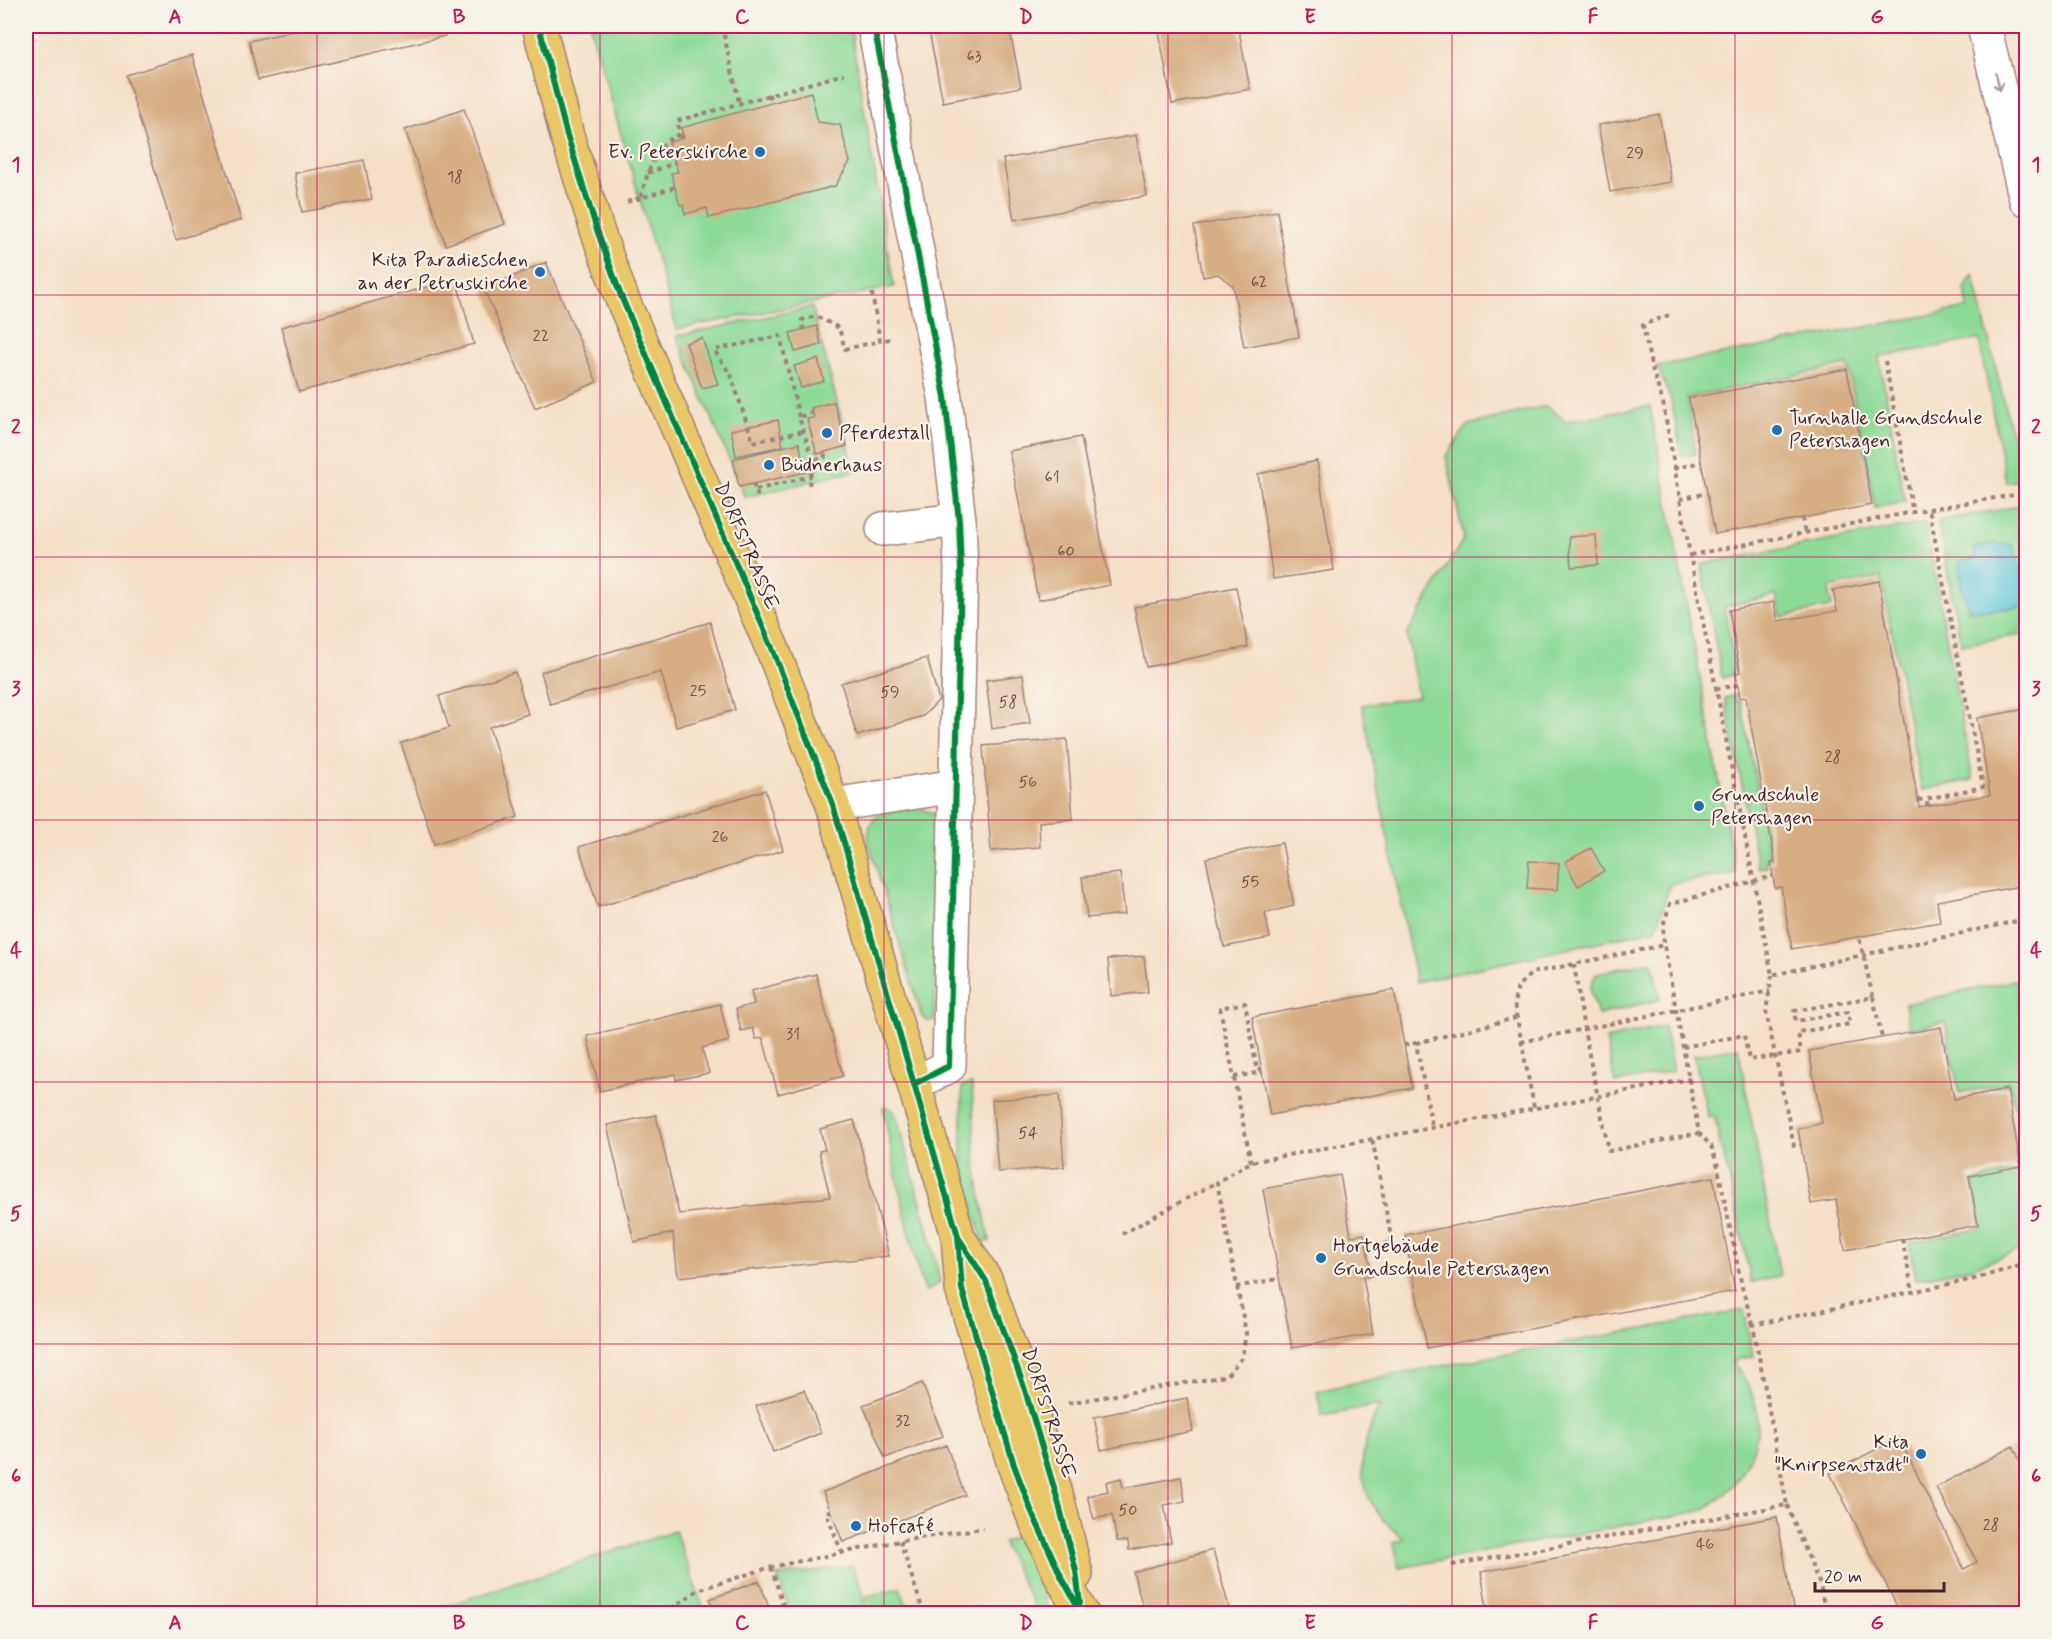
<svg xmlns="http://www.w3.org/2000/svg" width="2052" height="1639" font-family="Mynerve,sans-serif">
	<rect width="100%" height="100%" fill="#f7f3e8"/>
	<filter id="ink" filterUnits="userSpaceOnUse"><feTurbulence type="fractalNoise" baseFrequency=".0167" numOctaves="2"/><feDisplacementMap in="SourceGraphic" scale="12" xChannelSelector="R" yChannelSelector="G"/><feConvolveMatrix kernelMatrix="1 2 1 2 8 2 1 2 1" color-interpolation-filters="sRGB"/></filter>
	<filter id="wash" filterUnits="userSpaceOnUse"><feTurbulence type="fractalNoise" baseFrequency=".008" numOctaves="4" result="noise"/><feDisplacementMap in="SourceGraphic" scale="24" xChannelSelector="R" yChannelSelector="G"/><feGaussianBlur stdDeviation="1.35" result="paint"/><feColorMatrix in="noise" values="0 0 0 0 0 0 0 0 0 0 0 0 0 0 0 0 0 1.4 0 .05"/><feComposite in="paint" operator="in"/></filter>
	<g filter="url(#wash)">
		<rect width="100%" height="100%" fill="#f5e0c7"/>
		<path fill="#8dda97" stroke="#6c7c61" stroke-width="1.5" d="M 590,26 L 850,26 L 894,287 L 677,329 Z
			M 1973,274 L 2023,480 L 2006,482 L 1979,339 L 1879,357 L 1905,502 L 1875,508 L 1848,365 L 1687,397 L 1696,454 L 1682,456 L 1671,400 L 1657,366 L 1968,308 L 1965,288 Z
			M 812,307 L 855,471 L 745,497 L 677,336 Z
			M 1546,406 L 1567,421 L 1650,406 L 1736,873 L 1670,884 L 1656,929 L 1416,982 L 1362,705 L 1418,697 L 1407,634 L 1464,538 L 1446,456 L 1468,425 Z
			M 2026,505 L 2026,634 L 1961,645 L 1938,521 Z
			M 1925,523 L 1973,780 L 1922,790 L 1881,577 L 1829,588 L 1832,607 L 1781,617 L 1776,595 L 1724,607 L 1736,670 L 1732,671 L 1733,675 L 1722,678 L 1701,564 Z
			M 1735,695 L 1737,702 L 1741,702 L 1771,859 L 1766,860 L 1767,867 L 1758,868 L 1725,698 Z
			M 919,808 L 932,813 L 939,818 L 934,1020 L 928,1021 L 922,1017 L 869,843 C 864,809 894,810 919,808 Z
			M 1652,961 L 1660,999 L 1598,1015 L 1590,989 L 1596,974 Z
			M 2026,978 L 2026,1167 L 2010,1084 L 1959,1093 L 1945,1022 L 1909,1029 L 1905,1004 Z
			M 1664,1026 L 1673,1071 L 1615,1083 L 1606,1039 Z
			M 1738,1047 L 1780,1276 L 1751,1282 L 1729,1175 L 1720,1144 L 1715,1117 L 1708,1118 L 1694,1055 Z
			M 972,1084 L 975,1153 L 980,1194 L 990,1241 L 983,1242 L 962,1168 L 962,1086 Z
			M 883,1107 L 888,1107 L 895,1112 L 930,1236 L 940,1281 L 932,1288 L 925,1291 L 918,1269 L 896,1175 Z
			M 2026,1169 L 2026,1248 L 1970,1268 L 1916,1279 L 1909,1243 L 1982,1228 L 1973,1181 Z
			M 1744,1310 L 1753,1356 L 1733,1361 C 1742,1374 1753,1391 1756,1407 C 1764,1451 1737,1492 1700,1511 L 1399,1568 L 1394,1542 L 1404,1539 C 1354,1500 1353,1458 1380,1405 L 1322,1416 L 1317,1391 L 1387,1376 Z
			M 675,1531 L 705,1613 L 425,1613 Z
			M 1022,1534 L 1046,1601 L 1047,1608 L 1039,1611 L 1035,1608 L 1002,1542 Z
			M 852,1566 L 864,1594 L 861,1613 L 791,1613 L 777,1576 Z
			M 900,1588 L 910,1613 L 863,1613 L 867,1596 Z"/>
		<path fill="#5dc6d9" stroke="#547282" stroke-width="1.5" d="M 1993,543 L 2012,545 C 2022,566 2025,584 2020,607 L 1994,610 L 1969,610 L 1961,586 L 1960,562 L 1975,558 L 1974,547 Z"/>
		<g id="blocks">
			<path fill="#d7ad84" d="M 316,26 L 443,26 L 445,36 L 258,80 L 249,41 Z
				M 928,26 L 1009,26 L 1021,87 L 943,102 Z
				M 1158,26 L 1238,26 L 1250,89 L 1172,104 Z
				M 192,55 L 241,220 L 176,240 L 126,75 Z
				M 811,92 L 818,122 L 840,125 L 850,162 L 835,186 L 709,218 L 707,208 L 685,214 L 683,205 L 680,205 L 671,173 L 678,172 L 669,142 L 684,138 L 681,128 Z
				M 464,109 L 505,224 L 446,245 L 405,130 Z
				M 1659,114 L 1671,182 L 1610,192 L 1598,125 Z
				M 1136,135 L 1147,196 L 1014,220 L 1003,159 Z
				M 364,160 L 372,199 L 302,212 L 295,173 Z
				M 1277,211 L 1299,337 L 1244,347 L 1233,286 L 1218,274 L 1203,277 L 1194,226 Z
				M 546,262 L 597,382 L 535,408 L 484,289 Z
				M 456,279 L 474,344 L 299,392 L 281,327 Z
				M 817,326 L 821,345 L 795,352 L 790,333 Z
				M 702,338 L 718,384 L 702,388 L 686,343 Z
				M 818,359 L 824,381 L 801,388 L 794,366 Z
				M 1847,369 L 1872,505 L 1715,534 L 1689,398 Z
				M 834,402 L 847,446 L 817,454 L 807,419 L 814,418 L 811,408 Z
				M 778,420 L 783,446 L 736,456 L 731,430 Z
				M 1081,437 L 1110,585 L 1038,600 L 1009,451 Z
				M 799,443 L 806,472 L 739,487 L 733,459 Z
				M 1317,461 L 1334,570 L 1273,579 L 1258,474 Z
				M 1596,535 L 1598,565 L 1571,567 L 1569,537 Z
				M 1879,581 L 1919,807 L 1990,795 L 1977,718 L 2026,709 L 2026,885 L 1937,901 L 1940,922 L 1792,949 L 1781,887 L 1775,888 L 1771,863 L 1775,862 L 1746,697 L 1740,698 L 1738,685 L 1736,673 L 1740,672 L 1729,610 L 1774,602 L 1778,621 L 1837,611 L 1833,590 Z
				M 1236,587 L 1248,647 L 1146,667 L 1134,607 Z
				M 710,622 L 735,710 L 676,727 L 661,672 L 550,704 L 541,672 Z
				M 927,658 L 939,700 L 923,716 L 857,736 L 841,683 Z
				M 515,672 L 528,714 L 489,727 L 518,817 L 434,844 L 401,743 L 449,728 L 439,696 Z
				M 1023,675 L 1030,723 L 992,729 L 986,680 Z
				M 1067,739 L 1073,819 L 1039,822 L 1040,847 L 991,851 L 983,746 Z
				M 765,790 L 783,850 L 598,907 L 579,847 Z
				M 1282,843 L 1294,906 L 1265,913 L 1270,938 L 1224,947 L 1206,858 Z
				M 1591,848 L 1604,871 L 1578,886 L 1565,862 Z
				M 1529,861 L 1559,863 L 1557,890 L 1527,888 Z
				M 1120,873 L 1125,914 L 1087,918 L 1082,877 Z
				M 1144,956 L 1148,992 L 1111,996 L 1108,959 Z
				M 816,974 L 843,1076 L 778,1094 L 763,1038 L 756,1039 L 753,1028 L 741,1031 L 736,1009 L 754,1004 L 751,991 Z
				M 1394,990 L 1412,1088 L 1270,1115 L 1252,1017 Z
				M 720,1004 L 729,1041 L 702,1048 L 709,1073 L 676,1080 L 675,1074 L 600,1091 L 587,1036 Z
				M 1941,1027 L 1954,1099 L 2007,1089 L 2021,1166 L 1969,1176 L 1978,1225 L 1845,1250 L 1836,1200 L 1811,1204 L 1798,1129 L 1822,1123 L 1809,1051 Z
				M 1059,1095 L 1064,1167 L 998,1172 L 992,1100 Z
				M 656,1115 L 679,1214 L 830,1197 L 819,1151 L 825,1150 L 820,1129 L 854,1120 L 889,1256 L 678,1277 L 673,1233 L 634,1242 L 607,1125 Z
				M 1340,1175 L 1351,1236 L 1364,1234 L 1372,1276 L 1363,1277 L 1373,1334 L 1292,1348 L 1263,1189 Z
				M 1713,1177 L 1735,1291 L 1427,1348 L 1405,1235 Z
				M 922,1383 L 943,1436 L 885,1458 L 863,1405 Z
				M 804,1390 L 821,1433 L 773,1452 L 756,1406 Z
				M 1187,1398 L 1193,1431 L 1101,1450 L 1094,1417 Z
				M 1899,1438 L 1964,1569 L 1977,1562 L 1936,1487 L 2013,1446 L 2026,1473 L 2026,1614 L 1901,1614 L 1830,1473 Z
				M 946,1445 L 965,1495 L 843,1542 L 823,1492 Z
				M 1181,1477 L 1185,1501 L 1164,1505 L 1171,1542 L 1129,1550 L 1128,1541 L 1117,1541 L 1112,1515 L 1094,1519 L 1087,1496 L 1108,1491 L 1106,1482 L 1121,1478 L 1123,1488 Z
				M 1777,1517 L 1794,1614 L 1488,1614 L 1481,1572 Z
				M 1213,1550 L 1231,1614 L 1145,1614 L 1133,1572 Z
				M 759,1581 L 772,1614 L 716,1614 L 710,1599 Z"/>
		</g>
	</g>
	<g filter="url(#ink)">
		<use href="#blocks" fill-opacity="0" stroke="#a08079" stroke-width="1.5"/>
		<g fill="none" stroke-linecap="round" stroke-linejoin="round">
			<defs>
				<path id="minor" d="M 874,26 L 945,397 L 959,520 L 961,570 L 949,1066 L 914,1084
					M 1984,26 L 2026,199
					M 883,529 L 959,520
					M 833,805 L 956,786"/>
				<path id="major" d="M 539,26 L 566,132 L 597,230 L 621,296 L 772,648 L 833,805 L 958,1236 L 962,1289 L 1014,1465 L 1031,1510 L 1061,1576 L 1082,1614
					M 961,1242 L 986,1281 L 1024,1387 L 1058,1501 L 1076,1574"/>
			</defs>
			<use href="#minor" stroke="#a08079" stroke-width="36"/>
			<use href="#major" stroke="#a08079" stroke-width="36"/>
			<path stroke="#a08079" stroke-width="4" stroke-dasharray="4.5 4.5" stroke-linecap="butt" d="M 722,26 L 739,102
				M 769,94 L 771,103
				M 681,138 L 677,121 L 844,74
				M 648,173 L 675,163
				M 641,197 C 647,175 655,141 681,134
				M 627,202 L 675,187
				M 872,293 L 880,341 L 894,338
				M 1669,315 L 1643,325 L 1651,365 L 1663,403 L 1690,555 L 1772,975 L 2026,919
				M 804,330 L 802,320 L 816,316 L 839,328 L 845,349 L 880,341
				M 1885,361 L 1913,513
				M 813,412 L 799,417 L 813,461
				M 799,417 L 780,336 L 714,350 L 731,375 L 753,442 L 803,431
				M 1674,469 L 1701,462
				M 753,484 L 758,497
				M 809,485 L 813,461 L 825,457 L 824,452
				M 756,490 L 811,476
				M 1680,499 L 1707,493
				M 1802,518 L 1805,533
				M 1690,555 L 1929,509 L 2026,493
				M 1716,689 L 1738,685
				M 1918,800 L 1926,799
				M 1928,806 L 1926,799 L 1983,787 L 1929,509
				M 1574,964 L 1584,1030 L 1609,1151 L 1699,1133
				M 1772,975 L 1766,1011 L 1794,1146 L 1801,1145
				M 1873,997 L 1882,1038
				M 1521,1042 L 1770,991
				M 1416,1043 L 1516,1018
				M 1404,1045 L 1416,1043 L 1432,1126
				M 1683,1047 L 1744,1035 L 1749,1060 L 1801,1052 L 1798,1032 L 1850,1024 L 1848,1012 L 1796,1021 L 1794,1011 L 1873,997 L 1859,937
				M 1234,1077 L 1262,1072
				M 1534,1107 L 1514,1003 L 1518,986 L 1532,973 L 1664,945
				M 1251,1162 L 1220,1008 L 1245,1003 L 1257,1070 L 1261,1069
				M 1122,1234 L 1217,1182
				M 1902,1239 L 1913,1292
				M 1366,1247 L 1392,1242 L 1372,1138
				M 1236,1287 L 1278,1279
				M 1753,1325 L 1742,1287 L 1717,1163 L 1711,1146 L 1699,1133 L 1664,945 L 1663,926 L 1670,904 L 1773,876
				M 1068,1403 L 1226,1376 L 1242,1358 L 1246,1333 L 1217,1182 L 1251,1162 L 1690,1079
				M 1787,1505 L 1820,1585 L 1826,1614
				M 831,1511 L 826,1512 L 842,1553
				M 900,1541 L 924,1614
				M 1452,1565 L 1787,1505 L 1753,1325 L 1974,1279 L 2026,1264
				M 771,1567 L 786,1614
				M 664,1614 L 698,1590 L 771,1567 L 900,1541 L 983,1528"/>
			<use href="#minor" stroke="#fff" stroke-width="33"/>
			<use href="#major" stroke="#e9c769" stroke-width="33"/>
			<defs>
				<path id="cycleway" d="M 539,26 L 566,132 L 597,230 L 621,296 L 772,648 L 833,805 L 958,1236 L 962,1289 L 1014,1465 L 1031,1510 L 1061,1576 L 1082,1614
					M 874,26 L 945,397 L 959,520 L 961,570 L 949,1066 L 914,1084
					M 960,1240 L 986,1281 L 1024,1387 L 1058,1501 L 1076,1571 L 1080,1603"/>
			</defs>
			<use href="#cycleway" stroke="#f7f3e8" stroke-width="10"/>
			<use href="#cycleway" stroke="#00873e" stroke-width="6"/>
		</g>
		<defs><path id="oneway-shaft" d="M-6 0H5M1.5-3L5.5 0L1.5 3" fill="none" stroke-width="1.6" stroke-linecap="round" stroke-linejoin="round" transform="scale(1.5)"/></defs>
		<use stroke="#ae9aa0" href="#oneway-shaft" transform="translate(1998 82) rotate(76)"/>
	</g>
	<path fill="none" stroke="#c2185b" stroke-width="1.5" stroke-opacity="0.55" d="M 317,26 L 317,1614M 600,26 L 600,1614M 884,26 L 884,1614M 1168,26 L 1168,1614M 1452,26 L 1452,1614M 1735,26 L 1735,1614M 26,295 L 2026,295M 26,557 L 2026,557M 26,820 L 2026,820M 26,1082 L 2026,1082M 26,1344 L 2026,1344"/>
	<g fill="#1f6fb2" stroke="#f7f3e8" stroke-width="2">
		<circle cx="760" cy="152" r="6"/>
		<circle cx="540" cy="272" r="6"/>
		<circle cx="1777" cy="430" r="6"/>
		<circle cx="827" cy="433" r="6"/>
		<circle cx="769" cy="465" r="6"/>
		<circle cx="1699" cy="806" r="6"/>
		<circle cx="1321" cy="1258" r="6"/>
		<circle cx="1921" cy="1454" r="6"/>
		<circle cx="856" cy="1526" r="6"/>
	</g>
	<g text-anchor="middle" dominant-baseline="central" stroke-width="4.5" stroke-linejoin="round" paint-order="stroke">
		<g font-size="16" fill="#6d4241">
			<text x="974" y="56">63</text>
			<text x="1635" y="153">29</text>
			<text x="455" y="177">18</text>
			<text x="1259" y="282">62</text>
			<text x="541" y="336">22</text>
			<text x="1052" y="477">61</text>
			<text x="1066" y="551">60</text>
			<text x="698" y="691">25</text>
			<text x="890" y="692">59</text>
			<text x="1008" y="702">58</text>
			<text x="1833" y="757">28</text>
			<text x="1028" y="782">56</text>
			<text x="720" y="837">26</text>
			<text x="1250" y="882">55</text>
			<text x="793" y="1034">31</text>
			<text x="1028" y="1133">54</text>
			<text x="903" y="1421">32</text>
			<text x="1128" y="1510">50</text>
			<text x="1991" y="1525">28</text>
			<text x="1705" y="1544">46</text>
		</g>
		<g font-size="20" fill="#4a1f2b" stroke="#f7f3e8" text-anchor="start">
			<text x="748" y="152" text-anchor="end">Ev. Peterskirche</text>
			<text x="528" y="260" text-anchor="end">Kita Paradieschen<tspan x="528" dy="23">an der Petruskirche</tspan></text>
			<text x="1789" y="418">Turnhalle Grundschule<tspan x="1789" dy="23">Petershagen</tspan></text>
			<text x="839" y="433">Pferdestall</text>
			<text x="781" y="465">Büdnerhaus</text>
			<text x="1711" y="795">Grundschule<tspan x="1711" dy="23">Petershagen</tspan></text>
			<text x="1333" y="1246">Hortgebäude<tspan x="1333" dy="23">Grundschule Petershagen</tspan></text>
			<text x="1909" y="1442" text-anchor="end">Kita<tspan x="1909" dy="23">"Knirpsenstadt"</tspan></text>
			<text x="868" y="1526">Hofcafé</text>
		</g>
		<g font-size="20" fill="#4a1f2b" stroke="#f7f3e8">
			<text transform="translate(746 546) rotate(67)">DORFSTRASSE</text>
			<text transform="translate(1048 1413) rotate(72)">DORFSTRASSE</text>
		</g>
	</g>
	<rect width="2052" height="1639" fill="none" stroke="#f7f3e8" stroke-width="66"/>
	<path d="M1815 1582v9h129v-9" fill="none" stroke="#4a1f2b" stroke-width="3"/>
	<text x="1824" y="1582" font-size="18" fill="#4a1f2b" stroke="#f7f3e8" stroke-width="4.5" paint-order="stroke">20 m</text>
	<rect x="33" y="33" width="1986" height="1573" fill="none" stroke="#c2185b" stroke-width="2"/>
	<g font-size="20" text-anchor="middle" font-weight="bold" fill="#c2185b">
		<text x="175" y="23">A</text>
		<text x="459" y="23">B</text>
		<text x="742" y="23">C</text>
		<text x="1026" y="23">D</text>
		<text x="1310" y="23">E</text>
		<text x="1593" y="23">F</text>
		<text x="1877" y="23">G</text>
		<text x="16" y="171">1</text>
		<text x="2036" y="171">1</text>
		<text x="16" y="433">2</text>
		<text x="2036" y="433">2</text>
		<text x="16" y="695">3</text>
		<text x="2036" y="695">3</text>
		<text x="16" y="957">4</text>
		<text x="2036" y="957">4</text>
		<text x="16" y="1220">5</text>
		<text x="2036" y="1220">5</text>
		<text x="16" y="1482">6</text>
		<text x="2036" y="1482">6</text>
		<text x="175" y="1629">A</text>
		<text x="459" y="1629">B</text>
		<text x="742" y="1629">C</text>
		<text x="1026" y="1629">D</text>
		<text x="1310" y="1629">E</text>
		<text x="1593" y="1629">F</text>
		<text x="1877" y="1629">G</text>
	</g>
</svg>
